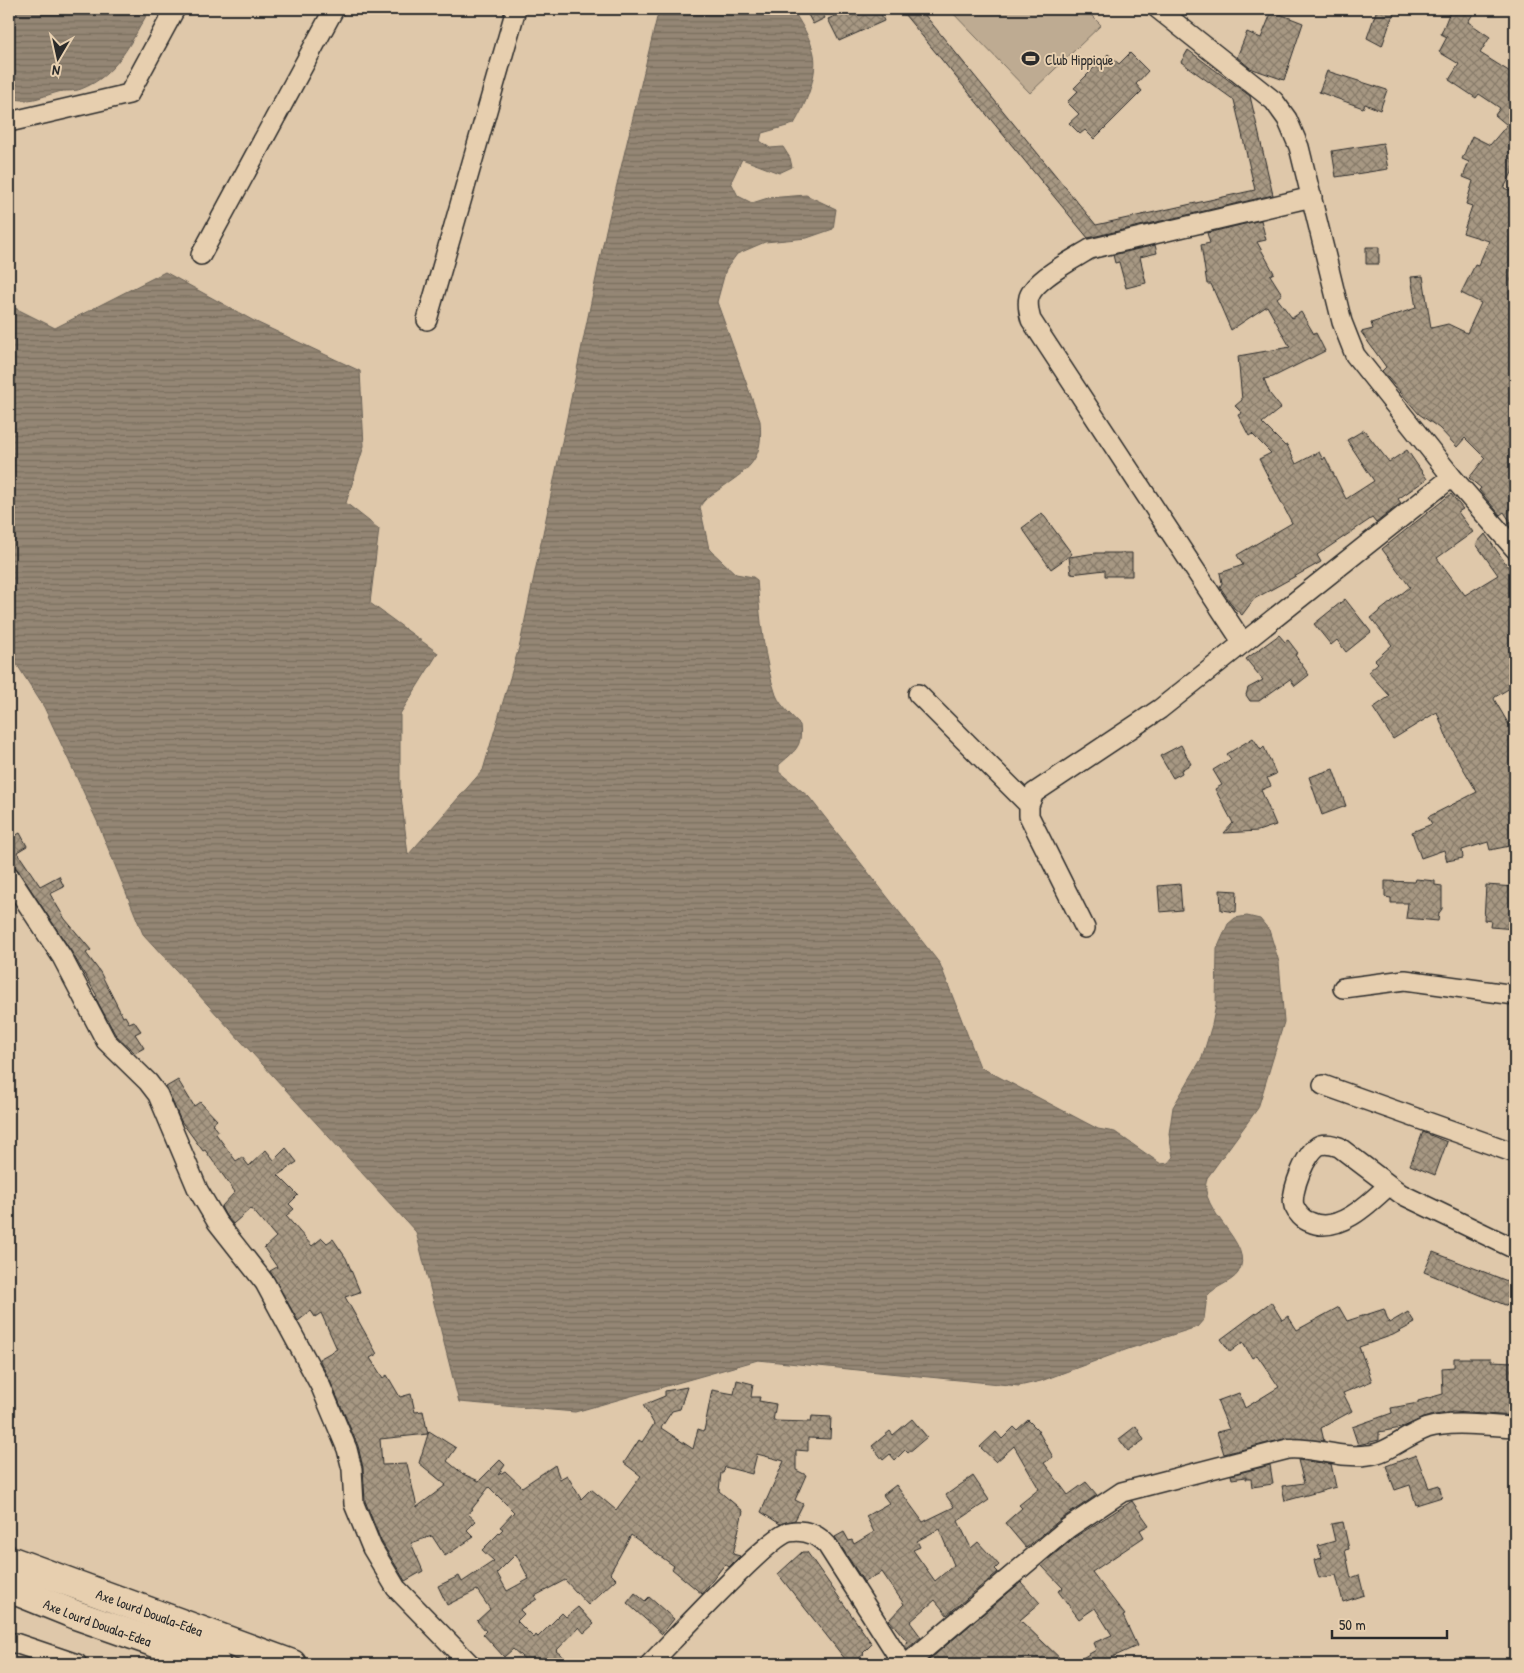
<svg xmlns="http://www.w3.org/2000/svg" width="1524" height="1673" font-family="'Patrick Hand',sans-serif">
	<defs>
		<pattern id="water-rules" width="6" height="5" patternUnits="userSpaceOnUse" patternTransform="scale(1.25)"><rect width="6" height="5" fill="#948674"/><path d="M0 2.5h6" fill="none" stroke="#796e5f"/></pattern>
		<pattern id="building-cross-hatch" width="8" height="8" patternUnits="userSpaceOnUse" patternTransform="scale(1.25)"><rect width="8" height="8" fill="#a79883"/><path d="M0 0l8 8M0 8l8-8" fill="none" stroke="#887c6b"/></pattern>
	</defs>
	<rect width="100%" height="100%" fill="#dfc8aa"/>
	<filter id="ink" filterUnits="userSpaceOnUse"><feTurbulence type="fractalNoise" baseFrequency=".02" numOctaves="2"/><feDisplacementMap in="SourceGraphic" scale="10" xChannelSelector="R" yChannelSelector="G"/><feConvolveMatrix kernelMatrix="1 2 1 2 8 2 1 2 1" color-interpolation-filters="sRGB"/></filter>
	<g filter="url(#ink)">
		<path fill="#beab92" stroke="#746b5e" d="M 949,9 L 1085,9 L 1101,25 L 1030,93 Z"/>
		<path fill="url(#water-rules)" stroke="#6a6257" d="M 9,9 L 150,9 C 131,41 118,75 81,89 C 74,92 65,90 58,92 C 36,98 32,103 9,98 Z
			M 659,9 L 792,9 C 800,21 809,36 813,50 C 820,72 805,106 794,124 L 762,133 L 760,141 L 770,148 L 783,147 L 790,158 L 792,167 L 779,173 L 742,159 L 731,182 L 738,196 L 752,203 L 768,198 L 806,195 L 836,209 L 833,229 L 807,238 L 765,242 L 737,254 L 726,269 L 717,302 L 760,421 C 764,462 748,469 717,491 C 711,495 703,500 700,507 L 709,549 L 736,574 L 753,577 L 757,580 C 760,617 764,661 776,695 C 781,707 792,715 800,725 C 803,748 794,751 779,765 L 779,772 L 809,797 L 940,964 L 980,1067 L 1098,1129 L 1115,1132 L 1161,1164 L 1168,1163 L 1173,1157 L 1169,1134 L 1173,1107 L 1202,1058 L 1212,1025 L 1216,1005 L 1217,949 L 1228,924 L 1235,918 L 1247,916 L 1260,919 L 1269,930 L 1279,962 L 1284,1022 L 1258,1108 L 1207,1178 C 1196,1212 1257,1243 1238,1273 C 1231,1283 1215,1286 1207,1296 L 1204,1319 L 1197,1327 L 1128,1349 L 1041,1381 L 1019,1386 L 758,1360 L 575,1412 L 459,1402 L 416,1232 L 143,934 L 97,821 L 44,707 L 9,652 L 9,305 L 55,328 L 165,272 L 254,321 L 360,371 L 364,446 L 346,503 L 379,529 L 370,603 L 438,653 L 400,714 L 400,787 L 408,855 L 483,770 L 520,644 L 606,230 Z"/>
		<path fill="url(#building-cross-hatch)" stroke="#2b2b2b" fill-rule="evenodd" d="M 805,9 L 820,9 L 825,18 L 813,24 Z
			M 851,9 L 879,9 L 884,21 L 839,41 L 828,19 Z
			M 900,9 L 920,9 L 1096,225 L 1255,190 L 1234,100 L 1181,62 L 1188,50 L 1250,96 L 1273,195 L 1088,238 Z
			M 1377,9 L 1395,9 L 1382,46 L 1367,38 Z
			M 1451,9 L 1476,9 L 1468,22 L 1490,37 L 1480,53 L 1515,75 L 1515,167 L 1504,188 L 1515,193 L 1515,529 L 1504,512 L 1500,515 L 1479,490 L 1481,488 L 1469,478 L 1485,458 L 1465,438 L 1457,447 L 1439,428 L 1419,414 L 1382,371 L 1386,367 L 1361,332 L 1373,329 L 1371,323 L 1416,308 L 1411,277 L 1423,276 L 1431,328 L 1448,324 L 1467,333 L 1481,303 L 1461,293 L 1475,265 L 1478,266 L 1489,241 L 1463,233 L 1472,206 L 1466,204 L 1473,181 L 1463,177 L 1469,162 L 1462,159 L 1472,136 L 1490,145 L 1507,125 L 1495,115 L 1500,108 L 1479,94 L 1476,98 L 1449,80 L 1459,64 L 1439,52 L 1447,37 L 1441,34 Z
			M 1272,11 L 1303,23 L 1284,80 L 1250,68 L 1237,57 L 1247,32 L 1261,38 Z
			M 1130,53 L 1148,71 L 1136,84 L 1142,91 L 1094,139 L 1085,130 L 1080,134 L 1069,123 L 1079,114 L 1067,102 L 1078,91 L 1074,88 L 1108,54 L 1119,64 Z
			M 1327,71 L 1387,90 L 1380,110 L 1365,104 L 1363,108 L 1319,92 Z
			M 1383,143 L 1388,169 L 1336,177 L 1332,151 Z
			M 1261,220 L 1266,240 L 1257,242 L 1274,273 L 1270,275 L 1282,294 L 1277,298 L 1292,318 L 1301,312 L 1314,334 L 1316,333 L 1325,351 L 1273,377 L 1264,379 L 1270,394 L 1281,408 L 1262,423 L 1285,446 L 1287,445 L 1296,464 L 1319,452 L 1323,460 L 1325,457 L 1346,499 L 1374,481 L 1347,440 L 1364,430 L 1389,462 L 1407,450 L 1427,479 L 1398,499 L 1401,503 L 1376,523 L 1372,518 L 1317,555 L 1321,562 L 1254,599 L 1242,615 L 1234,608 L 1220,587 L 1222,583 L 1220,573 L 1243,565 L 1237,555 L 1292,523 L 1259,459 L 1271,453 L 1252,434 L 1249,436 L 1238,415 L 1242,413 L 1235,406 L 1242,400 L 1238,356 L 1290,347 L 1267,306 L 1231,330 L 1211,284 L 1207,284 L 1201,245 L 1210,243 L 1207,233 Z
			M 1155,245 L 1157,253 L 1140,257 L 1146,283 L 1126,288 L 1119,262 L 1115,263 L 1113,255 Z
			M 1366,247 L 1379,247 L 1379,264 L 1366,264 Z
			M 1451,494 L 1463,509 L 1458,512 L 1473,532 L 1437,558 L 1465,595 L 1498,575 L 1476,544 L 1485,534 L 1509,568 L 1515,564 L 1515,685 L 1495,697 L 1494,699 L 1515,735 L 1515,845 L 1490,850 L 1488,842 L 1462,850 L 1463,858 L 1447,861 L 1444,850 L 1421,858 L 1412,832 L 1432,824 L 1428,817 L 1477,792 L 1450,746 L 1437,712 L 1393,739 L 1373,708 L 1390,696 L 1368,672 L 1378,663 L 1375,660 L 1392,645 L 1371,618 L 1410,587 L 1382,549 Z
			M 1042,513 L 1072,554 L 1051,569 L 1022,528 Z
			M 1096,553 L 1132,553 L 1132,576 L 1105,576 L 1105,570 L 1071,574 L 1069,557 Z
			M 1345,599 L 1371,632 L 1346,652 L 1337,640 L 1331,645 L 1314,624 Z
			M 1279,635 L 1285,642 L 1288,640 L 1298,653 L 1295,655 L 1309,675 L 1295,686 L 1290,679 L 1259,701 L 1250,701 L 1246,695 L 1248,688 L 1263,680 L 1246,659 Z
			M 1253,738 L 1261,750 L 1264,747 L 1276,774 L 1267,778 L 1271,786 L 1261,790 L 1276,825 L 1258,831 L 1224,833 L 1233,823 L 1215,789 L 1222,785 L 1213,770 L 1231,759 L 1227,754 Z
			M 1181,745 L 1191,764 L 1181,770 L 1182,773 L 1173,778 L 1160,756 Z
			M 1333,769 L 1346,806 L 1322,815 L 1309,777 Z
			M 20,833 L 27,846 L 17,852 L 40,886 L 59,876 L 64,887 L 50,894 L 65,919 L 91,950 L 86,953 L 100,972 L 123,1017 L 125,1016 L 129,1023 L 134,1021 L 141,1031 L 135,1034 L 144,1048 L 135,1053 L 115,1034 L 95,997 L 97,996 L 71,951 L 18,870 L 9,860 L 9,839 Z
			M 1416,879 L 1435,881 L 1435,885 L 1442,886 L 1442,909 L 1439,913 L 1438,921 L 1406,918 L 1408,903 L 1391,903 L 1391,898 L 1385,897 L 1385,881 L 1415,882 Z
			M 1180,884 L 1182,910 L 1160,912 L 1158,886 Z
			M 1486,885 L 1515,887 L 1515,929 L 1490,927 L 1491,921 L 1484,920 Z
			M 1220,890 L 1237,891 L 1236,912 L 1221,910 Z
			M 178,1080 L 194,1106 L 200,1102 L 217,1120 L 212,1124 L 218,1132 L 216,1134 L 236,1161 L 242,1157 L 249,1166 L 266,1150 L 274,1160 L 286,1148 L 297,1162 L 278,1175 L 298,1195 L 289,1204 L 294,1209 L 286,1216 L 312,1246 L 322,1238 L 327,1243 L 333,1239 L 346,1258 L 360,1292 L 345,1297 L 377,1354 L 370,1358 L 383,1378 L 387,1375 L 400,1397 L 411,1394 L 415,1412 L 423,1411 L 428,1434 L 380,1439 L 382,1465 L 407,1464 L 417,1507 L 446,1485 L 419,1463 L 429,1431 L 456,1448 L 447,1461 L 463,1474 L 479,1481 L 500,1460 L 505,1465 L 498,1475 L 505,1471 L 522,1487 L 555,1465 L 560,1479 L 567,1475 L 581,1499 L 591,1489 L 616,1510 L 641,1476 L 624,1463 L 639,1440 L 642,1442 L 654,1424 L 643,1405 L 665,1396 L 665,1391 L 687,1387 L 680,1409 L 672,1411 L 661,1428 L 693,1449 L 698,1429 L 704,1431 L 712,1390 L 734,1394 L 737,1380 L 753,1384 L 751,1397 L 760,1397 L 759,1401 L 776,1404 L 773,1421 L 811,1422 L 812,1416 L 831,1417 L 830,1439 L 808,1438 L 808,1451 L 796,1450 L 796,1470 L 806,1475 L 795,1500 L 803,1504 L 795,1520 L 780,1524 L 761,1512 L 784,1461 L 757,1454 L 752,1474 L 725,1467 L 723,1473 L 721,1473 L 719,1491 L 743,1511 L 733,1554 L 740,1556 L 729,1567 L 725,1564 L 702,1594 L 672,1569 L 674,1566 L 631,1535 L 610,1573 L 616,1579 L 588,1605 L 565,1580 L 535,1596 L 537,1599 L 520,1610 L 524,1614 L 517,1621 L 534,1638 L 536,1635 L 538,1637 L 562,1613 L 566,1617 L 578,1607 L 594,1624 L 584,1633 L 579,1627 L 556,1651 L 573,1664 L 530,1664 L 513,1649 L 504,1657 L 483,1634 L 486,1631 L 477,1621 L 490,1609 L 477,1590 L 447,1605 L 438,1586 L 459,1576 L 462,1582 L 494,1561 L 482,1550 L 503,1529 L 500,1527 L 514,1512 L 489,1487 L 468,1514 L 476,1521 L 467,1530 L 474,1537 L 445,1556 L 432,1536 L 411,1543 L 423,1571 L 405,1581 L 381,1541 L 365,1501 L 363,1468 L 358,1446 L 331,1383 L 319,1359 L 337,1349 L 321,1313 L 315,1317 L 311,1311 L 298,1321 L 270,1271 L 277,1267 L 264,1248 L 276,1237 L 251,1208 L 233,1224 L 226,1216 L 221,1207 L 235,1192 L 205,1150 L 203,1151 L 181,1121 L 166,1087 ZM 516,1554 L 529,1579 L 507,1591 L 497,1573 Z
			M 1423,1132 L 1447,1142 L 1435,1175 L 1410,1165 Z
			M 1433,1252 L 1515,1284 L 1515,1309 L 1424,1272 Z
			M 1271,1302 L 1282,1320 L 1288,1316 L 1297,1330 L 1339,1307 L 1347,1321 L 1384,1309 L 1389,1323 L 1408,1312 L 1415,1323 L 1393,1335 L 1359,1347 L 1372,1381 L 1343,1393 L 1352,1411 L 1321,1428 L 1324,1441 L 1288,1438 L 1224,1454 L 1217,1432 L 1229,1429 L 1217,1401 L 1239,1393 L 1245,1408 L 1279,1387 L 1257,1355 L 1252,1358 L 1243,1342 L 1230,1352 L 1221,1339 Z
			M 1454,1358 L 1491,1358 L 1491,1361 L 1515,1362 L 1515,1416 L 1453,1412 L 1435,1415 L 1423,1418 L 1401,1428 L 1379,1432 L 1379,1440 L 1358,1445 L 1352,1427 L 1392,1413 L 1391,1408 L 1418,1403 L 1418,1401 L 1443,1394 L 1442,1368 L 1454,1367 Z
			M 912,1419 L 927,1437 L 908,1453 L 905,1450 L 895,1460 L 890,1454 L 883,1460 L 872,1446 L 890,1431 L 893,1435 Z
			M 1028,1420 L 1037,1429 L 1053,1457 L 1044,1463 L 1068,1495 L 1086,1482 L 1097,1495 L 1061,1519 L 1026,1548 L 1005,1523 L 1022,1508 L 1019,1505 L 1039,1489 L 1014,1446 L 996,1462 L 980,1447 L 996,1432 L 1002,1439 L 1014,1427 L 1017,1430 Z
			M 1136,1426 L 1144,1440 L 1128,1451 L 1119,1439 Z
			M 1416,1455 L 1429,1488 L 1439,1485 L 1442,1497 L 1416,1505 L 1410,1485 L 1395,1490 L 1386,1466 Z
			M 1298,1460 L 1331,1464 L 1336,1487 L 1285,1501 L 1282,1486 L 1304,1483 Z
			M 1270,1465 L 1273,1484 L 1252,1487 L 1251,1479 L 1246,1479 L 1246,1477 L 1232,1479 L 1231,1475 Z
			M 973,1476 L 989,1500 L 958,1521 L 971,1548 L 978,1542 L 999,1565 L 995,1569 L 998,1572 L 947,1615 L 935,1600 L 910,1622 L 921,1637 L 907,1649 L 904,1645 L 908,1642 L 889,1620 L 904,1604 L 882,1572 L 864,1582 L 835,1537 L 844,1532 L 849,1541 L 852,1540 L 854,1544 L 874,1532 L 866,1516 L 889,1503 L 883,1495 L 896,1485 L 923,1522 L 954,1507 L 946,1495 ZM 939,1529 L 954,1565 L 935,1581 L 913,1550 L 920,1547 L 917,1541 Z
			M 1132,1501 L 1149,1525 L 1140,1530 L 1144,1537 L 1092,1572 L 1125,1615 L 1123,1616 L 1137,1646 L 1097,1664 L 1072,1664 L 1096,1650 L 1093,1643 L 1112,1635 L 1095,1608 L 1079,1619 L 1058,1591 L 1063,1588 L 1041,1565 L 1075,1537 Z
			M 1343,1522 L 1349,1549 L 1345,1550 L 1351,1578 L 1359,1575 L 1364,1595 L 1343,1602 L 1336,1575 L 1319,1578 L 1314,1560 L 1322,1558 L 1318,1546 L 1335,1541 L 1331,1524 Z
			M 802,1552 L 807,1552 L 872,1644 L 863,1653 L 864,1654 L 851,1664 L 849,1664 L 778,1574 Z
			M 1021,1582 L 1040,1603 L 1020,1620 L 1066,1664 L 924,1664 Z
			M 635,1593 L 645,1601 L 649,1597 L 674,1619 L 662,1634 L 627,1603 Z"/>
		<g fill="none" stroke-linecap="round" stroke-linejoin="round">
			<defs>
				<path id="minor" d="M 1158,9 L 1274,101 L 1287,119 L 1299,147 L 1342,322 L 1355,355 L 1452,477 L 1515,549
					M 9,122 L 129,94 L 175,9
					M 201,255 L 334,9
					M 427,320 L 516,9
					M 1243,643 L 1031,320 C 1029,313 1027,305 1029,297 C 1035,279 1074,259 1090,249 L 1312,197
					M 918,694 L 1029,805
					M 9,876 L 62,957 L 106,1041 L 148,1082 L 158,1095 L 198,1190 L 217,1222 L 265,1283 L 321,1387 L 347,1449 L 352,1469 L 354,1504 L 372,1548 L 396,1588 L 470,1664
					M 1085,928 L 1029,816 L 1029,805 L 1034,793 L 1160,709 L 1452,477
					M 1343,988 L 1405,980 L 1515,995
					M 1323,1085 L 1515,1153
					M 1389,1185 C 1370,1203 1337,1235 1310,1222 C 1303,1220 1297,1213 1294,1206 C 1290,1192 1306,1151 1320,1145 C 1327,1143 1333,1145 1339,1147 L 1401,1194 L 1515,1249
					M 15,1643 L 77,1664
					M 650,1664 C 672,1642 768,1537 789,1532 C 804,1529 817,1534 827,1545 L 903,1664
					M 907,1664 L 1068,1528 L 1122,1492 L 1288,1449 C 1316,1447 1341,1459 1368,1455 C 1388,1453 1407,1435 1427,1428 C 1454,1420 1488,1426 1515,1427"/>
				<g id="trunk">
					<path id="s1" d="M 9,1560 L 292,1664"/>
					<path id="s2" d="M 9,1588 L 76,1615 L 216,1664"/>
				</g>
			</defs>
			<use href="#minor" stroke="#2b2b2b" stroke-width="22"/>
			<use href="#trunk" stroke="#2b2b2b" stroke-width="31"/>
			<use href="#minor" stroke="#e7cfaf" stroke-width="19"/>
			<use href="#trunk" stroke="#e7cfaf" stroke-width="28"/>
		</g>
	</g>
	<defs>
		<symbol id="stadium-bare" viewBox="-9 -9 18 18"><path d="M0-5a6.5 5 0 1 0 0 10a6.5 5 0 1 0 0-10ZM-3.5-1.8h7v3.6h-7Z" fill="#2b2b2b" stroke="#e7cfaf" stroke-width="2.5" paint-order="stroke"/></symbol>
	</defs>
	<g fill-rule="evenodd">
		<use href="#stadium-bare" x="1018" y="46" width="25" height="25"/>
	</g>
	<g text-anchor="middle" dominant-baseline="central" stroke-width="4" stroke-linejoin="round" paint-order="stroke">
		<g font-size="14" fill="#2b2b2b" stroke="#e7cfaf" text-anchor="start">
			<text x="1045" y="59">Club Hippique</text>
		</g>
		<g font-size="14" fill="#2b2b2b" stroke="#e7cfaf">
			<text stroke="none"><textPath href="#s1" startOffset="150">Axe lourd Douala-Edea</textPath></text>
			<text stroke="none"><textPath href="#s2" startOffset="95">Axe Lourd Douala-Edea</textPath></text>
		</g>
	</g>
	<rect width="1524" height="1673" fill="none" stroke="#e7cfaf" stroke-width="30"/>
	<rect x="15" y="15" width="1494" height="1643" fill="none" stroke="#2b2b2b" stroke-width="2" filter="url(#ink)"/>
	<g transform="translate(58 58) rotate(189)" stroke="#e7cfaf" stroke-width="4" paint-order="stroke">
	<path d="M0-4L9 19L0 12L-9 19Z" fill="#2b2b2b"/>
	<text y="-8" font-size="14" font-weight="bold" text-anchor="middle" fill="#2b2b2b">N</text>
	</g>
	<path d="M1332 1630v8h115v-8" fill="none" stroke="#2b2b2b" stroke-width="2.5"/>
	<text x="1339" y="1630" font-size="15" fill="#2b2b2b" stroke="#e7cfaf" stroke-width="4" paint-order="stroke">50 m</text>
</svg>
